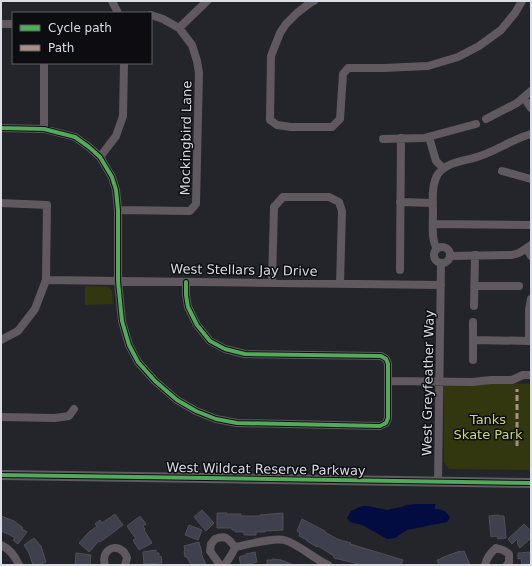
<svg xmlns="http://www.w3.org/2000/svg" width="532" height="566" font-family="'DejaVu Sans',sans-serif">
	<rect width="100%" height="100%" fill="#24252a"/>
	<path fill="#323710" d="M 85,286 L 108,287 L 112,291 L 113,304 L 85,305 Z
		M 497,383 L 531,384 L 531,470 L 449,469 L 444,462 L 444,386 Z"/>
	<path fill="#030c40" d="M 417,504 L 435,504 L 435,509 C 442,509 447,511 450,518 L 447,522 L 407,530 L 395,538 L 387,539 L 362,525 L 350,522 L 347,518 L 351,511 L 362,506 L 368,506 L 387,510 L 401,507 L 407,505 Z"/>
	<path fill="#3f404e" stroke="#4f4f54" d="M 202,510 L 214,523 L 206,531 L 194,517 Z
		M 217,513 L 227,513 L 227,514 L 241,514 L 241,516 L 260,516 L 260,515 L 283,513 L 283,530 L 265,531 L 265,532 L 256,532 L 256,535 L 244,535 L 244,532 L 235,532 L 235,530 L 232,530 L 232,528 L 217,528 Z
		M 115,514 L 123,525 L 100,542 L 99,541 L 89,552 L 79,543 L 89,532 L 97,526 L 95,524 L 100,520 L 102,523 Z
		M 499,515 L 499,516 L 504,516 L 506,538 L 498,539 L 497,536 L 491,537 L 489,516 Z
		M 1,516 L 14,521 L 23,528 L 22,529 L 27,532 L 18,544 L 13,540 L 15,538 L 10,535 L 1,531 Z
		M 140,516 L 146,524 L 143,526 L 145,529 L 144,530 L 152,543 L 139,550 L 133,540 L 136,539 L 127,526 Z
		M 302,519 L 325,531 L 325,532 L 337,539 L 351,543 L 350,544 L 403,560 L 401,565 L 363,565 L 334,558 L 334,556 L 318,546 L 317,547 L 307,541 L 307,540 L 299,536 L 300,533 L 297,531 Z
		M 524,524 L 531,531 L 531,538 L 520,548 L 518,545 L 517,539 L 512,544 L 508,539 Z
		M 189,525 L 202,530 L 198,540 L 185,535 Z
		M 34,538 L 41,546 L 46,562 L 38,565 L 33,565 L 29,553 L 24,545 Z
		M 199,542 L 202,553 L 201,553 L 206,565 L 191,565 L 187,557 L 185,557 L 184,551 L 185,550 L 184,546 Z
		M 156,550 L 156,553 L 159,553 L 159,557 L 161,556 L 162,563 L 144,564 L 143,552 Z
		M 460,551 L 460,552 L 464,551 L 470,565 L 439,565 L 437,560 L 441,559 L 441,558 Z
		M 255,552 L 257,562 L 245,565 L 241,565 L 239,557 L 246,555 L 246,554 Z
		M 531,552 L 531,565 L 522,565 L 521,558 L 518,559 L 518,553 Z
		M 76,553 L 91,555 L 90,565 L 75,565 Z
		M 272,559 L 281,560 L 294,565 L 267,565 L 267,560 L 272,560 Z"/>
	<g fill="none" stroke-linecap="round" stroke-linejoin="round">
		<path stroke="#60595f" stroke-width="8" d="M 112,1 L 118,13
			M 314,1 L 310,3 L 297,13 L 286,24 L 280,33 L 271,56 L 270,120 L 277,125 L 291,127 L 332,127 L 340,119 L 343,74 L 348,68 L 383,68 L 428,66 L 458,57 L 479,46 L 501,30 L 515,13 L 522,1
			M 1,24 L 13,24
			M 179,28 L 207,1
			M 524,98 L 531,108
			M 486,119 L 517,103 L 531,91
			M 1,128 L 44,129 L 75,137 L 89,147 L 100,157 L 112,177 L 116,190 L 118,210 L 118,281 L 122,321 L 129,345 L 138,362 L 155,381 L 177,400 L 196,411 L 216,419 L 237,423 L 380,426 L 386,423 L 388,418 L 388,364 L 386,359 L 381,356 L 245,354 L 225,349 L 210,341 L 197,325 L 188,307 L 186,295 L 186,282
			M 44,129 L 44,63
			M 429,137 L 436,161 L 443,168
			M 383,139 L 424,138 L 476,124
			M 100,157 L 116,136 L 123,116 L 124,63
			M 502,171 L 531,179
			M 400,202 L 433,203
			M 1,203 L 47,205 L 46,280 L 35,309 L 18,331 L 1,340
			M 118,210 L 190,211 L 196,204 L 199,73 L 197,61 L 192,45 L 179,28 L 163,19 L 151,15
			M 433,224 L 531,225
			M434 255a8 8 0 1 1 16 0a8 8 0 1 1-16 0Z
			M 437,249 C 431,239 433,225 433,213 C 433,201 431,185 438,174 C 447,161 467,161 480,156 C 498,150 513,139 531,134
			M 527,249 L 531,256
			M 450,256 L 512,255 L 519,253 L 531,245
			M 400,270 L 401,138
			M 46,280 L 441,285
			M 272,283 L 274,207 L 283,197 L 329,197 L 339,202 L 342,211 L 340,284
			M 475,286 L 519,286
			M 474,306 L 475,255
			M 473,340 L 531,341
			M 529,341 L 529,310 L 531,299
			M 473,360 L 473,322
			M 389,381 L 472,382 L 491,380 L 512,380 L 523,375 L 531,375
			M 1,417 L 55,418 L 69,416 L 74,409
			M 438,482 L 441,263
			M 1,545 C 10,549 15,556 19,565
			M 235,547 C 246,545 274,537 284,540 C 299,544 314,559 328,565
			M 105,565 C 101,552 113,542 124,552 C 124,552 127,557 127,558 L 125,565
			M 220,565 L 210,551 L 211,544 L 215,539 C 226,535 228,538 235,547 C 233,554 228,559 225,565
			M 485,565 C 487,557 490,553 496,548 L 503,550 L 509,554 L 509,562 L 507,565"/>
		<path stroke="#605a61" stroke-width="10" d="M 1,475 L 531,483"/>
		<path stroke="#ac8f84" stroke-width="3" stroke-dasharray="6 3" stroke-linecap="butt" d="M 517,446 L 517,389"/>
		<defs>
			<path id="cycleway" d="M 1,128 L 44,129 L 75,137 L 89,147 L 100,157 L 112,177 L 116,190 L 118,210 L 118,281 L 122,321 L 129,345 L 138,362 L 155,381 L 177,400 L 196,411 L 216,419 L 237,423 L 380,426 L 386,423 L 388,418 L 388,364 L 386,359 L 381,356 L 245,354 L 225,349 L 210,341 L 197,325 L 188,307 L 186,295 L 186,282
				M 1,475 L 531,483"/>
		</defs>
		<use href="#cycleway" stroke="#0c0c11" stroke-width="6"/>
		<use href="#cycleway" stroke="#51ab58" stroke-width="4"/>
	</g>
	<g text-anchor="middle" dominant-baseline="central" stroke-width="3" stroke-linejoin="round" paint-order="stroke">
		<g font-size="13" fill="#dbdde4" stroke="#0c0c11">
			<text transform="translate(186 138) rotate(-89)">Mockingbird Lane</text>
			<text transform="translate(244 270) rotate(1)">West Stellars Jay Drive</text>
			<text transform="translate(428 383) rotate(-89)">West Greyfeather Way</text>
			<text transform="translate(266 469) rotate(1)">West Wildcat Reserve Parkway</text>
		</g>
		<g font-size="13" fill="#ccdc6f" stroke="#0c0c11">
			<text x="488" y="419">Tanks<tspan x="488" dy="15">Skate Park</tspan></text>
		</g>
	</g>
	<rect width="532" height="566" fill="none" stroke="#dbdde4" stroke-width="4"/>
	<rect x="12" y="12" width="140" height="52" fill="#0c0c11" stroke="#5f6065"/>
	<rect x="20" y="25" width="20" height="6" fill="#51ab58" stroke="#5f6065"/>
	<text x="48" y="32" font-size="12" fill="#dbdde4">Cycle path</text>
	<rect x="20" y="45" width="20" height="6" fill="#ac8f84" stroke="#5f6065"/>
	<text x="48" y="52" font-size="12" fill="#dbdde4">Path</text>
</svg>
